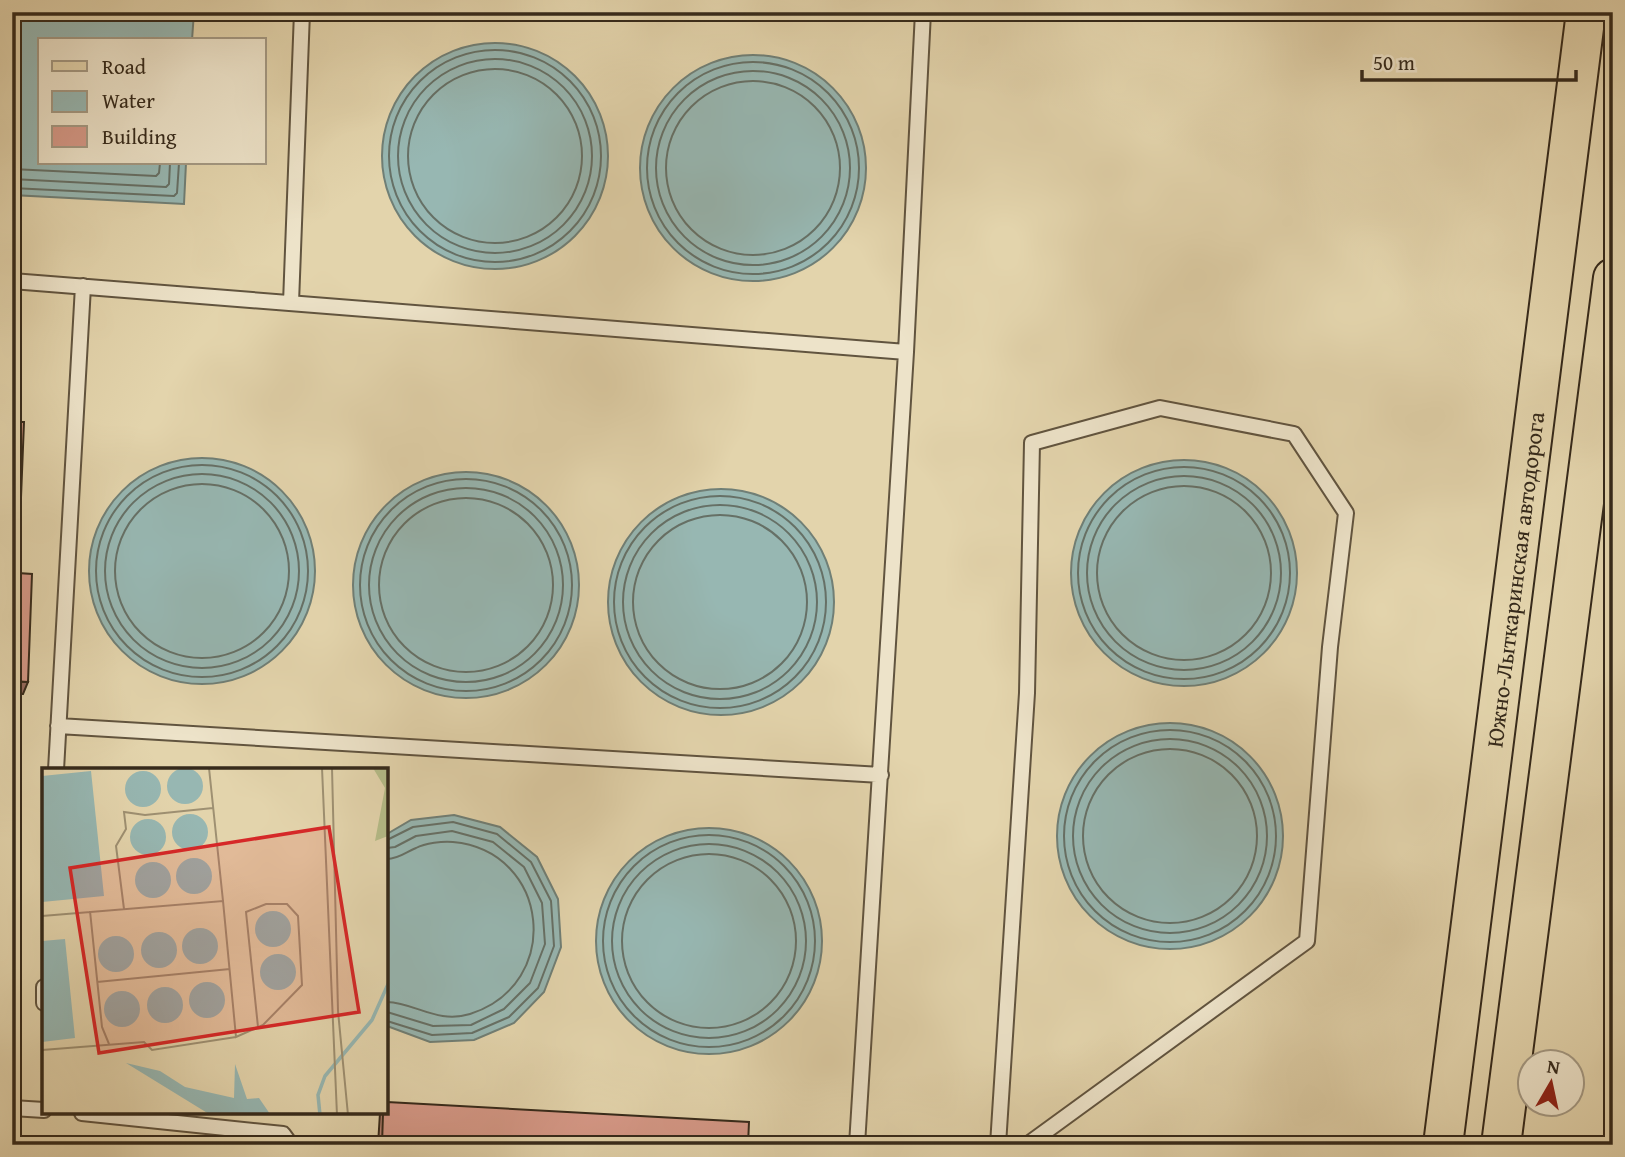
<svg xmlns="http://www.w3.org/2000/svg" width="1625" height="1157" font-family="'Gentium Book Plus',serif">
	<rect width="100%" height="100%" fill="#e3d4ac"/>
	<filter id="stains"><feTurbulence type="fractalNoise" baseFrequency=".00286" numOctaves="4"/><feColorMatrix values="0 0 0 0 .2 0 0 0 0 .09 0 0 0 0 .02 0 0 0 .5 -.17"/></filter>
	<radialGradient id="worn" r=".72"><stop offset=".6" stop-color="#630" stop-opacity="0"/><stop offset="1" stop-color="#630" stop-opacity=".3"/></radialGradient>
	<path fill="#97b7b2" stroke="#707f76" stroke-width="2" d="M 12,12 L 194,12 L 192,40 L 40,40 L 40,163 L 186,163 L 184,204 L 12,195 Z
		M382 156a113 113 0 1 1 226 0a113 113 0 1 1-226 0Z
		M640 168a113 113 0 1 1 226 0a113 113 0 1 1-226 0Z
		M89 571a113 113 0 1 1 226 0a113 113 0 1 1-226 0Z
		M1071 573a113 113 0 1 1 226 0a113 113 0 1 1-226 0Z
		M353 585a113 113 0 1 1 226 0a113 113 0 1 1-226 0Z
		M608 602a113 113 0 1 1 226 0a113 113 0 1 1-226 0Z
		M1057 836a113 113 0 1 1 226 0a113 113 0 1 1-226 0Z
		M 454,815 L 500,827 L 537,857 L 558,899 L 561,947 L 544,992 L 514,1023 L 474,1040 L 430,1042 L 387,1026 L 387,834 L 411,820 Z
		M596 941a113 113 0 1 1 226 0a113 113 0 1 1-226 0Z"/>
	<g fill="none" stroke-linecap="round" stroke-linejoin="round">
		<path stroke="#667066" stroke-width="2" d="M389 156a106 106 0 1 1 212 0a106 106 0 1 1-212 0Z
			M398 156a97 97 0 1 1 194 0a97 97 0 1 1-194 0Z
			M647 168a106 106 0 1 1 212 0a106 106 0 1 1-212 0Z
			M408 156a87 87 0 1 1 174 0a87 87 0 1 1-174 0Z
			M656 168a97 97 0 1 1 194 0a97 97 0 1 1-194 0Z
			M666 168a87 87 0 1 1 174 0a87 87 0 1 1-174 0Z
			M 12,169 L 156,176 L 159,173 L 160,163
			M 12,179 L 166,187 L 169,184 L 170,163
			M 12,188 L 174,196 L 177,193 L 179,163
			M96 571a106 106 0 1 1 212 0a106 106 0 1 1-212 0Z
			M1078 573a106 106 0 1 1 212 0a106 106 0 1 1-212 0Z
			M105 571a97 97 0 1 1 194 0a97 97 0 1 1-194 0Z
			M1087 573a97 97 0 1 1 194 0a97 97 0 1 1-194 0Z
			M360 585a106 106 0 1 1 212 0a106 106 0 1 1-212 0Z
			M115 571a87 87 0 1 1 174 0a87 87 0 1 1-174 0Z
			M1097 573a87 87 0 1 1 174 0a87 87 0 1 1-174 0Z
			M369 585a97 97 0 1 1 194 0a97 97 0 1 1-194 0Z
			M614 602a106 106 0 1 1 212 0a106 106 0 1 1-212 0Z
			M379 585a87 87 0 1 1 174 0a87 87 0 1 1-174 0Z
			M623 602a97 97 0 1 1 194 0a97 97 0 1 1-194 0Z
			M633 602a87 87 0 1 1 174 0a87 87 0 1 1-174 0Z
			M1064 836a106 106 0 1 1 212 0a106 106 0 1 1-212 0Z
			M1073 836a97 97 0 1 1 194 0a97 97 0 1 1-194 0Z
			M1083 836a87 87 0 1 1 174 0a87 87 0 1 1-174 0Z
			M603 941a106 106 0 1 1 212 0a106 106 0 1 1-212 0Z
			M 387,840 L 413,827 L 453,822 L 497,834 L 531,862 L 551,901 L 554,946 L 538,988 L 509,1017 L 472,1033 L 432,1035 L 387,1021
			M612 941a97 97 0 1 1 194 0a97 97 0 1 1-194 0Z
			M 387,848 L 395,847 L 416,836 L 452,831 L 493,842 L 524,867 L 542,903 L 545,944 L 530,983 L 504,1009 L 471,1025 L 433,1026 L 387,1012
			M622 941a87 87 0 1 1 174 0a87 87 0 1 1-174 0Z
			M 387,859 C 399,859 406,852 416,848 C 425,843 443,841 453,842 C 550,851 564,984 470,1014 C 437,1024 416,1003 387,1002"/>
		<defs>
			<path id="lane" d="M 12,281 L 906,352 L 857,1145
				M 291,303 L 302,12
				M 906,352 L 923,12
				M 58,726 L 881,775
				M 56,770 L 83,286
				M 44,987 L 44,1003
				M 12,1108 L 44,1110
				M 82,1113 L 283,1134 L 291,1145
				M 998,1145 L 1027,693 L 1032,443 L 1160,408 L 1294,434 L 1346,513 L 1330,647 L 1307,941 L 1027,1145"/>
			<g id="primary">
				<path id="s1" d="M 1443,1145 L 1586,12"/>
				<path d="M 1501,1145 L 1613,278"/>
			</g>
		</defs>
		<use href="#lane" stroke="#61543f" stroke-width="18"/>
		<use href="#primary" stroke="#362a1b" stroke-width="42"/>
		<use href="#lane" stroke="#ede3c9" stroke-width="14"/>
		<use href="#primary" stroke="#e3d4ac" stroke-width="38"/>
	</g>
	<path fill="#b88475" stroke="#362a1b" stroke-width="2" d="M 380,1113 L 387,1113 L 748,1145 L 378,1145 Z"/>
	<path fill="#966b5f" stroke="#362a1b" stroke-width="2" d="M 12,681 L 28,682 L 23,694 L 12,694 Z"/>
	<path fill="#d69988" stroke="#362a1b" stroke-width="2" d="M 12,422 L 24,422 L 18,573 L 32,574 L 28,682 L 12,681 Z
		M 387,1102 L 749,1122 L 748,1145 L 382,1145 L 383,1113 L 387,1113 Z"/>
	<g text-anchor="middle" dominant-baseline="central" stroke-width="5" stroke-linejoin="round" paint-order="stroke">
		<g font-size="23" fill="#362a1b" stroke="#ede3c9">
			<text stroke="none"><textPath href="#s1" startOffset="570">Южно-Лыткаринская автодорога</textPath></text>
		</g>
	</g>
	<g transform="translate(42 768)">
		<rect width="346" height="346" fill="#e3d4ac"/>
		<path d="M 331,0 L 347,0 L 346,68 L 333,73 L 343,20 Z" fill="#b5bc88"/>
		<path d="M125 18a18 18 0 1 1 36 0a18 18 0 1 1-36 0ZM83 21a18 18 0 1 1 36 0a18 18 0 1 1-36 0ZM 49,3 L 62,128 L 0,134 L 0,8 ZM130 64a18 18 0 1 1 36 0a18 18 0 1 1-36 0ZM88 69a18 18 0 1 1 36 0a18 18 0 1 1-36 0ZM134 108a18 18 0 1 1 36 0a18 18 0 1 1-36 0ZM93 112a18 18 0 1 1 36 0a18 18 0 1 1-36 0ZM213 161a18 18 0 1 1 36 0a18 18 0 1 1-36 0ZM140 178a18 18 0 1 1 36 0a18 18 0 1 1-36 0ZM99 182a18 18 0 1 1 36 0a18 18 0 1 1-36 0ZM56 186a18 18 0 1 1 36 0a18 18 0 1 1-36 0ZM 23,171 L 33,270 L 0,274 L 0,173 ZM218 204a18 18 0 1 1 36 0a18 18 0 1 1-36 0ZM147 232a18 18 0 1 1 36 0a18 18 0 1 1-36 0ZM105 237a18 18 0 1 1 36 0a18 18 0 1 1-36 0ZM62 241a18 18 0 1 1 36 0a18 18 0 1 1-36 0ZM 84,295 L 118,303 L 143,319 L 192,330 L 193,296 L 205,331 L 217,330 L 228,346 L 167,346 Z" fill="#97b7b2"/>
		<path fill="none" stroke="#97b7b2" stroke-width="3.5" d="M 278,347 L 276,327 L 283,308 L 330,252 L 347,214"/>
		<path fill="none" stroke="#9e9072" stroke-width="2" d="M 167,0 L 181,133M 280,0 L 295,347M 290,0 L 296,243 L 306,347M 82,141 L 74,78 L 84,61 L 82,44 L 103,47 L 171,40M 48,143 L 60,259 L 67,276M 0,148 L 181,133 L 194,269 L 221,257 L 260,217 L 256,148 L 245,136 L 224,136 L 204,144 L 216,259M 55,214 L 188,201M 0,282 L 102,274 L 110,282 L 194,269"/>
		<path fill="#d62828" fill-opacity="0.15" stroke="#d62828" stroke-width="3.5" d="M 287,59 L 317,244 L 57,285 L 28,100 Z"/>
		<rect width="346" height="346" fill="none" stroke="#362a1b" stroke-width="3.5"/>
	</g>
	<rect width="1625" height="1157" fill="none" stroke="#e3d4ac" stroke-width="42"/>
	<rect x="14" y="14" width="1597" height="1129" fill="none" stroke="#362a1b" stroke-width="3.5"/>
	<rect x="21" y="21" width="1583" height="1115" fill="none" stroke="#362a1b" stroke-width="2"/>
	<rect x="38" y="38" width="228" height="126" fill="#ede3c9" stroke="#a49983" stroke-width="2"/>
	<rect x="52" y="61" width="35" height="10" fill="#e3d4ac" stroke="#a49983" stroke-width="2"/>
	<text x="102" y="74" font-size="21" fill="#362a1b">Road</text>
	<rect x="52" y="91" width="35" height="21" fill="#97b7b2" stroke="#a49983" stroke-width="2"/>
	<text x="102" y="108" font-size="21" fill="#362a1b">Water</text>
	<rect x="52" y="126" width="35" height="21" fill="#d69988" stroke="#a49983" stroke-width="2"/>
	<text x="102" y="144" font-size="21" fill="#362a1b">Building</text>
	<g transform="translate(1551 1083) rotate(9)"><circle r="33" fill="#ede3c9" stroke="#a49983" stroke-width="2"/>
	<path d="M0-5L12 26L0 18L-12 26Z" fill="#8f2418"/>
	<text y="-10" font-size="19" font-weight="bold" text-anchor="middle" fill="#362a1b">N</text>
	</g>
	<path d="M1362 70v10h214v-10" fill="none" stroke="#362a1b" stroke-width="3.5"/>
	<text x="1373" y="70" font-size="21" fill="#362a1b" stroke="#ede3c9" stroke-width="5" paint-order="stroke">50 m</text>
	<rect width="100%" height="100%" filter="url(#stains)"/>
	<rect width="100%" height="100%" fill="url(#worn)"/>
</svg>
